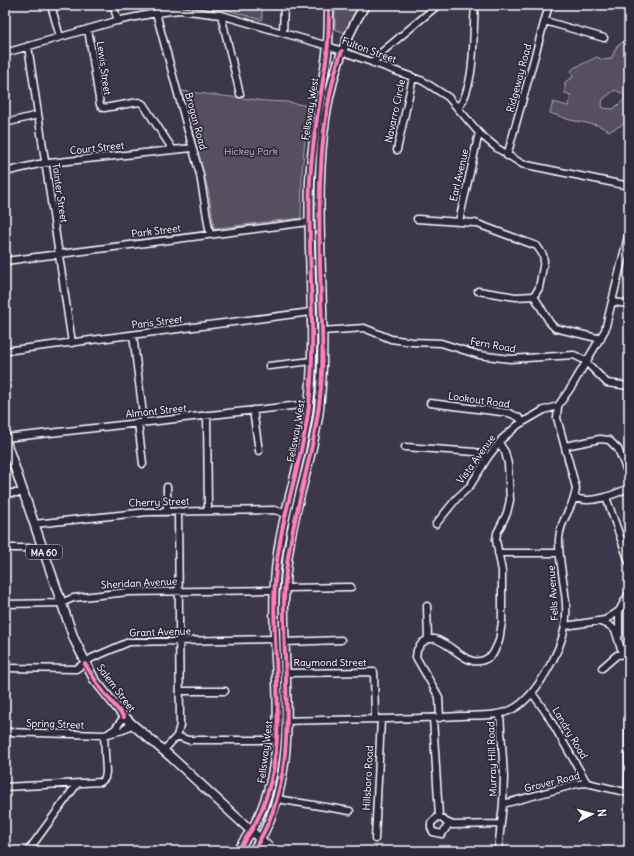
<svg xmlns="http://www.w3.org/2000/svg" width="634" height="856" font-family="Delius,sans-serif">
	<rect width="100%" height="100%" fill="#3c3749"/>
	<filter id="ink" filterUnits="userSpaceOnUse"><feTurbulence type="fractalNoise" baseFrequency=".025" numOctaves="2"/><feDisplacementMap in="SourceGraphic" scale="8" xChannelSelector="R" yChannelSelector="G"/><feConvolveMatrix kernelMatrix="1 2 1 2 8 2 1 2 1" color-interpolation-filters="sRGB"/></filter>
	<g filter="url(#ink)">
		<path fill="#555060" stroke="#aaa8b0" fill-rule="evenodd" d="M 198,5 L 262,5 L 262,20 L 216,7 Z
			M 335,5 L 361,5 L 345,33 L 335,29 Z
			M 627,35 L 629,35 L 629,121 L 610,131 L 597,125 L 570,120 L 550,113 L 553,102 L 568,106 L 571,95 L 565,93 L 565,82 L 573,77 L 571,71 L 574,68 L 597,57 L 603,60 L 611,59 L 617,46 L 623,42 ZM 615,90 L 625,95 L 624,100 L 613,109 L 603,108 L 602,104 L 603,99 Z
			M 181,91 L 266,101 L 287,102 L 308,106 L 302,172 L 301,218 L 217,228 L 214,227 L 209,194 Z"/>
		<g fill="none" stroke-linecap="round" stroke-linejoin="round">
			<defs>
				<path id="minor" d="M 51,5 L 60,37
					M 113,5 L 118,21
					M 156,13 L 200,175 L 210,235
					M 221,15 L 240,94
					M 545,21 L 604,38
					M 88,29 L 100,105 L 104,108 L 139,102 L 143,104 L 173,150
					M 283,33 L 284,5
					M 28,46 L 72,343
					M 5,53 L 116,21 L 156,13 L 179,10 L 221,15 L 328,46 L 423,81 L 448,97 L 480,134 L 497,148 L 522,164 L 629,186
					M 373,63 L 382,52 L 438,5
					M 458,109 C 477,82 472,37 475,5
					M 5,123 L 38,115
					M 397,150 L 413,77
					M 507,156 L 549,5
					M 5,172 L 39,164 L 192,148
					M 417,219 L 475,223 L 537,246 L 543,255 L 544,261 L 539,288 L 534,296 L 516,297 L 478,291
					M 459,221 L 479,133
					M 5,261 L 309,222
					M 534,296 L 550,323 L 555,328 L 601,339
					M 613,302 L 629,304
					M 322,331 L 364,328 L 391,339 L 412,342 L 441,343 L 479,355 L 510,359 L 574,355 L 584,360 L 607,383 L 629,386
					M 133,335 L 144,422
					M 5,351 L 311,312
					M 269,366 L 312,361
					M 430,403 L 509,413 L 518,417 L 523,422
					M 253,410 L 259,451
					M 207,415 L 208,510
					M 138,423 L 143,464
					M 5,438 L 309,404
					M 565,446 L 600,439 L 609,440 L 618,449 L 629,476
					M 405,447 L 475,452 L 488,457
					M 167,487 L 167,511
					M 5,493 L 23,493
					M 606,497 L 629,562
					M 575,498 C 592,504 613,495 629,488
					M 34,524 L 148,512 L 274,510 L 285,513
					M 436,524 L 457,498 L 470,486 L 488,457 L 502,439 L 518,425 L 544,410 L 558,406 L 572,386 L 605,330 L 629,232
					M 5,548 L 42,548
					M 498,553 L 559,553
					M 285,588 L 351,587
					M 5,604 L 61,603 L 73,598 L 128,592 L 274,590
					M 427,606 L 428,639
					M 600,622 C 623,627 614,642 624,653
					M 565,626 L 605,620 L 619,611 L 629,593
					M 619,635 L 619,611
					M 285,642 L 341,640
					M 5,668 L 76,669 L 92,658 L 129,642 L 275,639
					M 602,668 L 617,655 L 629,654
					M 287,673 L 374,672 L 375,719
					M 180,691 L 225,691
					M 532,693 L 547,714 L 587,783
					M 433,718 L 439,816 L 446,822 L 453,825 L 500,824
					M 440,718 L 439,697 L 416,657 L 417,650 L 422,643 L 428,639 L 435,639 C 456,645 470,675 493,654 L 499,641 L 502,622 L 502,571 L 496,540 L 497,533 L 507,513 L 510,500 L 508,464 L 505,452 L 499,443
					M 287,721 C 345,719 402,720 460,716 C 477,715 498,717 513,709 C 536,697 561,651 565,626 C 570,597 558,568 559,539 C 560,518 575,507 576,488 L 557,418 L 558,406
					M 5,732 L 104,735 L 123,730 L 132,724
					M 109,733 L 115,729 L 124,717
					M 177,736 L 188,740 L 276,740
					M 163,751 L 177,736 L 180,725 L 178,511
					M 5,787 L 101,782 L 105,778 L 106,772 L 104,735
					M 628,793 L 629,659
					M 277,799 L 350,811
					M 503,804 L 577,784 L 587,783 L 629,793
					M 439,816 L 431,823 L 431,828 L 433,832 L 442,834 L 449,824
					M 375,839 L 381,719
					M 28,851 L 77,784
					M 498,851 L 503,804 L 504,776 L 500,714"/>
				<path id="major" d="M 5,439 L 74,639 L 94,679 L 122,714 L 132,724 L 171,757 L 273,851
					M 237,851 C 247,837 257,823 263,806 C 292,731 268,648 276,570 C 281,514 303,461 309,405 C 317,331 307,255 310,181 C 312,140 320,101 326,61 C 329,43 329,23 329,5
					M 253,851 C 303,777 282,684 284,601 C 285,571 289,540 296,511 C 304,477 315,444 319,409 C 334,276 290,126 365,5"/>
			</defs>
			<use href="#minor" stroke="#fff" stroke-width="9"/>
			<use href="#major" stroke="#fff" stroke-width="11"/>
			<use href="#minor" stroke="#2f2a3d" stroke-width="6"/>
			<use href="#major" stroke="#2f2a3d" stroke-width="8"/>
			<defs>
				<path id="cycleway" d="M 85,664 L 101,689 L 124,717
					M 237,851 C 247,837 257,823 263,806 C 292,731 268,648 276,570 C 281,514 303,461 309,405 C 317,331 307,255 310,181 C 312,140 320,101 326,61 C 329,43 329,23 329,5
					M 253,851 C 303,776 282,684 284,600 C 286,527 315,460 321,387 C 324,358 322,327 321,298 C 319,235 317,172 327,110 C 331,90 334,70 342,51"/>
			</defs>
			<use href="#cycleway" stroke="#2f2a3d" stroke-width="6"/>
			<use href="#cycleway" stroke="#ff80c0" stroke-width="4"/>
		</g>
	</g>
	<g text-anchor="middle" dominant-baseline="central" stroke-width="3.5" stroke-linejoin="round" paint-order="stroke">
		<rect fill="#2f2a3d" stroke="#c1bfc5" stroke-width="1" x="26" y="545" width="36" height="14" rx="3"/>
		<g font-size="9" font-weight="bold" fill="#fff">
			<text x="44" y="552">MA 60</text>
		</g>
		<g font-size="10" fill="#fff" stroke="#2f2a3d">
			<text transform="translate(369 50) rotate(20)">Fulton Street</text>
			<text transform="translate(104 68) rotate(82)">Lewis Street</text>
			<text transform="translate(519 78) rotate(-75)">Ridgeway Road</text>
			<text transform="translate(310 109) rotate(-81)">Fellsway West</text>
			<text transform="translate(395 111) rotate(-78)">Navarro Circle</text>
			<text transform="translate(196 121) rotate(75)">Brogan Road</text>
			<text transform="translate(97 148) rotate(-6)">Court Street</text>
			<text transform="translate(459 175) rotate(-77)">Earl Avenue</text>
			<text transform="translate(60 193) rotate(82)">Tainter Street</text>
			<text transform="translate(156 231) rotate(-7)">Park Street</text>
			<text transform="translate(157 322) rotate(-7)">Paris Street</text>
			<text transform="translate(493 345) rotate(10)">Fern Road</text>
			<text transform="translate(479 400) rotate(8)">Lookout Road</text>
			<text transform="translate(156 411) rotate(-6)">Almont Street</text>
			<text transform="translate(296 431) rotate(-80)">Fellsway West</text>
			<text transform="translate(476 459) rotate(-54)">Vista Avenue</text>
			<text transform="translate(159 502) rotate(-2)">Cherry Street</text>
			<text transform="translate(139 583) rotate(-3)">Sheridan Avenue</text>
			<text transform="translate(553 593) rotate(-94)">Fells Avenue</text>
			<text transform="translate(160 632) rotate(-2)">Grant Avenue</text>
			<text x="330" y="662">Raymond Street</text>
			<text transform="translate(116 688) rotate(53)">Salem Street</text>
			<text transform="translate(55 724) rotate(2)">Spring Street</text>
			<text transform="translate(570 733) rotate(59)">Landry Road</text>
			<text transform="translate(265 752) rotate(-83)">Fellsway West</text>
			<text transform="translate(492 759) rotate(-92)">Murray Hill Road</text>
			<text transform="translate(368 778) rotate(-87)">Hillsboro Road</text>
			<text transform="translate(552 782) rotate(-14)">Grover Road</text>
		</g>
		<g font-size="10" fill="#bbb9bf" stroke="#2f2a3d">
			<text x="251" y="151">Hickey Park</text>
		</g>
	</g>
	<rect width="634" height="856" fill="none" stroke="#2f2a3d" stroke-width="20"/>
	<rect x="10" y="10" width="614" height="836" fill="none" stroke="#fff" stroke-width="1.5" filter="url(#ink)"/>
	<g transform="translate(592 814) rotate(84)" stroke="#2f2a3d" stroke-width="3" paint-order="stroke">
	<path d="M0-3L7 15L0 10L-7 15Z" fill="#ffffff"/>
	<text y="-6" font-size="11" font-weight="bold" text-anchor="middle" fill="#ffffff">N</text>
	</g>
</svg>
